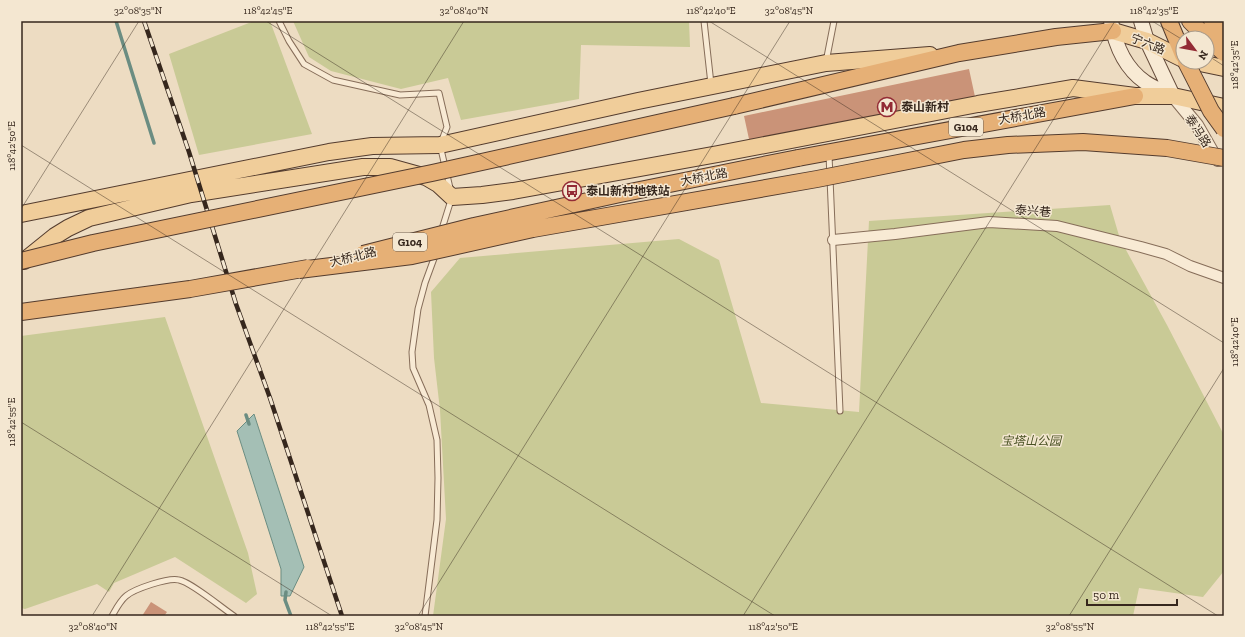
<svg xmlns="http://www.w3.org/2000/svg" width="1245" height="637" font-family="'Zilla Slab','Noto Sans SC',serif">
	<rect width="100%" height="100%" fill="#eddcc2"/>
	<path fill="#c9ca96" d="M 254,21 L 270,21 L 312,134 L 199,155 L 169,54 Z
		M 293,21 L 689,21 L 690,47 L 581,45 L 579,99 L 461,120 L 448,78 L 401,89 L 331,71 L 309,57 Z
		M 1110,205 L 1120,239 L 1167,325 L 1224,435 L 1224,571 L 1203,597 L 1139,588 L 1133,616 L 433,616 L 446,519 L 440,410 L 434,358 L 431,292 L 460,258 L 679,239 L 719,260 L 761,403 L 859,412 L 869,221 Z
		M 165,317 L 248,553 L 257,594 L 246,603 L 175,557 L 114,583 L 109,592 L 97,584 L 25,609 L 21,608 L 21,336 Z"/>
	<path fill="#a4bfb5" stroke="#6b8d82" d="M 254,414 L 304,567 L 290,596 L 281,596 L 281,569 L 237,431 Z"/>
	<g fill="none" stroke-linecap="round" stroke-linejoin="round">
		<path stroke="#6b8d82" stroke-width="3.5" d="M 116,21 L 154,143
			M 246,415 L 249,424
			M 286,592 L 285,600 L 291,616"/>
	</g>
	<path fill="#ca9378" d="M 969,69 L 977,106 L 752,153 L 744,116 Z
		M 151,602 L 167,612 L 164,616 L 142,616 Z"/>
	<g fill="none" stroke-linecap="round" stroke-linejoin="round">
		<defs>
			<path id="service" d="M 279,21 L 289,41 L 304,64 L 333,80 L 400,95 L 439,93 L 447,127 L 440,145 L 450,188
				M 704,21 L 711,84
				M 826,62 L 834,21
				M 829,155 L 840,411
				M 441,232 L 451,200
				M 112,616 C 116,609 120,601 126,596 C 134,589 169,577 179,580 C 191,582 222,608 234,616
				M 425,616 L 437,520 L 438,478 L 437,440 L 429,405 L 413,368 L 412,352 L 418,309 L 425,283 L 436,253"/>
			<path id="minor" d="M 833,240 L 895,234 L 989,222 L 1057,226 L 1141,247 L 1166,254 L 1190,266 L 1224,278"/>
			<path id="tertiary" d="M 1173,96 L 1197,125 L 1213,153 L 1218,160"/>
			<path id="secondary" d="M 1111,21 C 1115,44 1125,68 1145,82 C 1153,88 1163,91 1173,96
				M 1141,21 L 1147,41 L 1173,96"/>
			<path id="primary" d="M 1113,31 L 1147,41 L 1183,59
				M 1195,62 L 1224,68
				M 21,214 L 329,152 L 372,146 L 440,145 L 638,101 L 826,63 L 930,55
				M 24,261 L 55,236 L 68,228 L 89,218 L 191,194 L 363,167 L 390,167 L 426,177 L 438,184 L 452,197 L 482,195 L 513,191 L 718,154 L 978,104 L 1073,88 L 1135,96 L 1173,96 L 1224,107"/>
			<path id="trunk" d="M 1169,21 L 1183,55
				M 1190,21 L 1207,38
				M 1212,21 L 1224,35
				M 1207,38 L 1224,53
				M 734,106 L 959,53 L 1056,37 L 1113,31
				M 798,158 L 1135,96"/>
		</defs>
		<use href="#service" stroke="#866d59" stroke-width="7"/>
		<use href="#minor" stroke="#866d59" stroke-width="12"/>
		<use href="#tertiary" stroke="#866d59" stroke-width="14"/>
		<use href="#secondary" stroke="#684e3d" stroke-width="16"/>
		<use href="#primary" stroke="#543c2e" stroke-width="18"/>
		<use href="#trunk" stroke="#543c2e" stroke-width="18"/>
		<use href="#service" stroke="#f8ead4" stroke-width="5"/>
		<use href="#minor" stroke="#f8ead4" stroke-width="10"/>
		<use href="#tertiary" stroke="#f8ead4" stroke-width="12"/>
		<use href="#secondary" stroke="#f8ead4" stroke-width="14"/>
		<use href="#primary" stroke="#f0cd9a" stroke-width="16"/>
		<use href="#trunk" stroke="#e6b076" stroke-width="16"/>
		<defs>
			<path id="rail" d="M 144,21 L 189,152 L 236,304 L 270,398 L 342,616"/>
		</defs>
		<use href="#rail" stroke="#36271d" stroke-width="4.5"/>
		<use href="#rail" stroke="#f4e7d1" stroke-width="3" stroke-dasharray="9" stroke-linecap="butt"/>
		<defs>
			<path id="trunk-bridge" d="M 1186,62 L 1211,111 L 1224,129
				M 363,254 L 474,226 L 620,194 L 798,158
				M 21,261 L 93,243 L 432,173 L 734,106
				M 299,270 L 412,256 L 533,229 L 817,179 L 964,150 L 1008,145 L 1083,142 L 1167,148 L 1224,158
				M 21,312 L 190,289 L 308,268"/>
		</defs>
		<use href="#trunk-bridge" stroke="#543c2e" stroke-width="18" stroke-linecap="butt"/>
		<use href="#trunk-bridge" stroke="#e6b076" stroke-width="16"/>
	</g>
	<path fill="none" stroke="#36271d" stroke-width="1" stroke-opacity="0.45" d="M 266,21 L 1218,616M 709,21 L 1224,343M 1152,21 L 1183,40M 1207,55 L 1224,66M 21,145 L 775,616M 21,209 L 139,21M 21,422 L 332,616M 92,616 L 464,21M 418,616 L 790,21M 743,616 L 1115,21M 1069,616 L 1224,368"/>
	<defs>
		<symbol id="metro-ring" viewBox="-11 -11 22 22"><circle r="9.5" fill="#f4e7d1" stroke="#932b35" stroke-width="1.5"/><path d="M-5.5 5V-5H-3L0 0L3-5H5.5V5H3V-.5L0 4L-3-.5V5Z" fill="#932b35"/></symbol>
		<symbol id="bus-ring" viewBox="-11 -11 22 22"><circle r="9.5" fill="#f4e7d1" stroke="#932b35" stroke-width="1.5"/><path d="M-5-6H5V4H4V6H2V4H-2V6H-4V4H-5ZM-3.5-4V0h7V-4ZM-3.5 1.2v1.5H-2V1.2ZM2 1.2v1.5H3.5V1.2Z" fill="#932b35"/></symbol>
	</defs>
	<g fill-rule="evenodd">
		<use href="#metro-ring" x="876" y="96" width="22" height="22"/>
		<use href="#bus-ring" x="561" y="180" width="22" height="22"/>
	</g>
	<g text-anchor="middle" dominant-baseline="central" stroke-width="3" stroke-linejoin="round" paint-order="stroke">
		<g fill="#f4e7d1" stroke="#6f6153" stroke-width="1">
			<rect x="949" y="118" width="34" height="18" rx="3"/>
			<rect x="393" y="233" width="34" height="18" rx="3"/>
		</g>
		<g font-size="11" font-weight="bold" fill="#36271d">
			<text x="966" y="127">G104</text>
			<text x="410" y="242">G104</text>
		</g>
		<g font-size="12" fill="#36271d" stroke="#f4e7d1">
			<text transform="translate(1148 44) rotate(22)">宁六路</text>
			<text transform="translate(1022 116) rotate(-10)">大桥北路</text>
			<text transform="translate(1198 131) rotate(57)">泰冯路</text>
			<text transform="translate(704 177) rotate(-11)">大桥北路</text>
			<text transform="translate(1033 211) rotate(4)">泰兴巷</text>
			<text transform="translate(353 257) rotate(-14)">大桥北路</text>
		</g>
		<g font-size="12" font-weight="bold" fill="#36271d" stroke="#f4e7d1" text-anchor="start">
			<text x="901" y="107">泰山新村</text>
			<text x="586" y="191">泰山新村地铁站</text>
		</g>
		<g font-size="12" font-style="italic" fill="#4a5224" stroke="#f4e7d1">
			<text x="1031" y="441">宝塔山公园</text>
		</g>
	</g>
	<rect width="1245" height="637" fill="none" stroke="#f4e7d1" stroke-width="44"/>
	<g transform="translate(1195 50) rotate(122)"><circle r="19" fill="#f4e7d1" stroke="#a89a89"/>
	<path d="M0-3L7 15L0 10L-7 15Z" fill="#932b35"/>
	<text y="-6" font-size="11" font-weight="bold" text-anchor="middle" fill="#36271d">N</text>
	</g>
	<path d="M1087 599v6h90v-6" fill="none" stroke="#36271d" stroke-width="2"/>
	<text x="1093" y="599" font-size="12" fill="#36271d" stroke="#f4e7d1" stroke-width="3" paint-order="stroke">50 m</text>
	<rect x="22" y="22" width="1201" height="593" fill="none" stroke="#36271d" stroke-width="1.5"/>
	<g font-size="10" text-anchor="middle" fill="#36271d">
		<text x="138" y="14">32°08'35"N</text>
		<text x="268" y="14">118°42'45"E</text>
		<text x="464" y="14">32°08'40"N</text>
		<text x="711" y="14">118°42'40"E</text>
		<text x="789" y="14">32°08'45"N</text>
		<text x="1154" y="14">118°42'35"E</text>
		<text transform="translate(1234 65) rotate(-90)" y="4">118°42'35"E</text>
		<text transform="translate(11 146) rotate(-90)" y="4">118°42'50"E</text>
		<text transform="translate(1234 342) rotate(-90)" y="4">118°42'40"E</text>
		<text transform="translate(11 422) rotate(-90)" y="4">118°42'55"E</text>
		<text x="93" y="630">32°08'40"N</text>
		<text x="330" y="630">118°42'55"E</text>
		<text x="419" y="630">32°08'45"N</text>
		<text x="773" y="630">118°42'50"E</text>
		<text x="1070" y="630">32°08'55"N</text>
	</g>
</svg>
